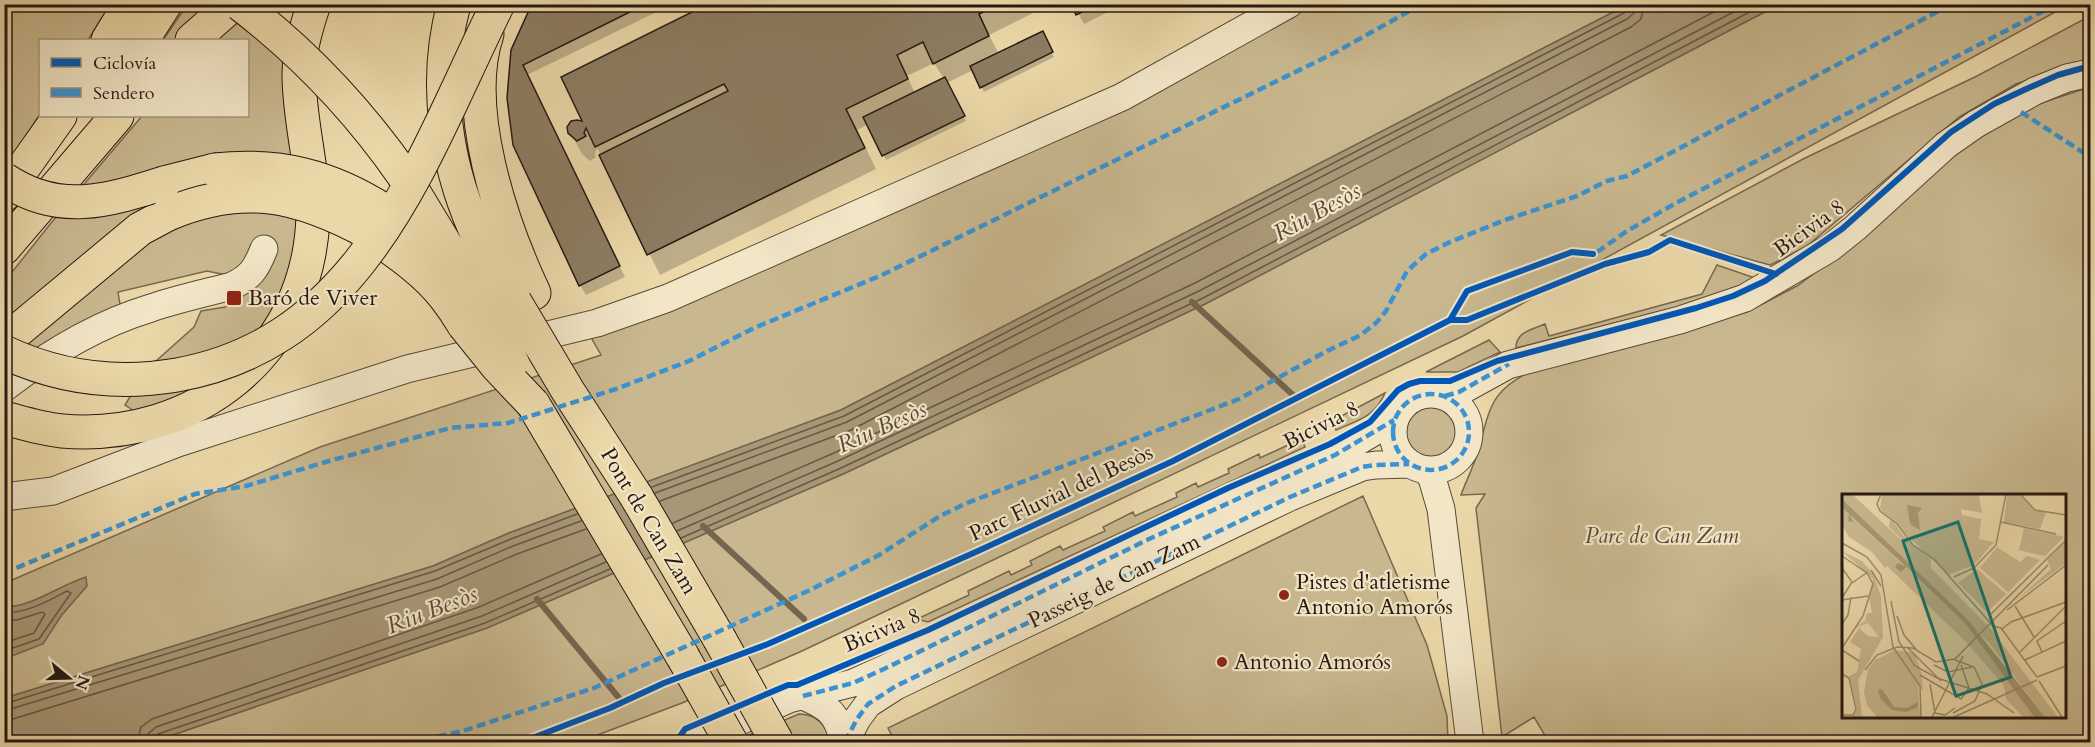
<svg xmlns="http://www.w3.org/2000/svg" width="2095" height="747" font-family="Cardo,serif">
	<rect width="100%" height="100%" fill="#ebd8a9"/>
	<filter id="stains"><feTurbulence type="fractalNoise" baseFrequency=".00333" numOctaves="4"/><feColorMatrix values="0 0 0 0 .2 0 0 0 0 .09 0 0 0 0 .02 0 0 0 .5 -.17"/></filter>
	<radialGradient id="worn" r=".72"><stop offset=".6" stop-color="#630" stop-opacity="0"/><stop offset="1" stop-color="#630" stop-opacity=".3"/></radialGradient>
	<path fill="#c9b88f" stroke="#776850" stroke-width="1.5" fill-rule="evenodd" d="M 5,5 L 110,5 L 88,40 L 40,40 L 40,114 L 5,167 Z
		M 187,5 L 214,5 L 175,40 L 163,40 Z
		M 1305,5 L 1627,5 L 841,410 L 509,533 L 433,566 L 5,698 L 5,583 L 320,447 L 601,355 L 588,332 L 1062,130 Z
		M 1778,5 L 2068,5 L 1463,336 L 802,651 L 682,703 L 579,742 L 152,742 L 487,628 L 843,474 L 1205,304 Z
		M 2090,16 L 2090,60 L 2016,84 L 1959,117 L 1806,247 L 1770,265 L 1661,235 L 1805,158 L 1977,76 Z
		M 239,18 L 292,68 L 304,226 L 291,282 L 229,375 L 137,413 L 125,405 L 147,369 L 194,327 L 201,311 L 225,307 L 243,296 L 231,276 L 207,271 L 118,292 L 121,310 L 5,378 L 5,281 L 51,223 L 142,116 L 248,116 L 248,40 L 216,40 Z
		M 2090,87 L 2090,742 L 1542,742 L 1547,739 L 1534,717 L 1502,737 L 1476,508 L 1485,494 L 1461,495 C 1466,481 1474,466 1478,451 C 1491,405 1490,390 1537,368 L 1747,312 L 1797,286 L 1871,231 L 1922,180 L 1980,133 L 2020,110 ZM 1843,495 L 2064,495 L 2064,716 L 1843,716 Z
		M 1717,265 L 1758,279 L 1717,297 L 1516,348 C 1516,332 1531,330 1545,324 L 1549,336 L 1702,294 Z
		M 1489,340 L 1500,352 L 1458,372 L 1426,372 Z
		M 1385,393 C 1375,417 1358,420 1336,430 L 1332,421 Z
		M1403 433a28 28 0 1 1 56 0a28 28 0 1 1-56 0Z
		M 1301,439 L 1305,447 L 928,622 L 917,619 L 969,595 L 968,591 L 1009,571 L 1011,575 L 1032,565 L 1030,561 L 1060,546 L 1063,550 L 1105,531 L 1103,527 L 1133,512 L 1135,516 L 1177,497 L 1176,493 L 1196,483 L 1198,487 L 1229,473 L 1228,469 L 1259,454 L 1260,458 Z
		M 1363,496 L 1427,645 L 1447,716 L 1448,742 L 895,742 L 888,728 Z
		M 799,714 C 817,714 827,726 830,742 L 732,742 Z"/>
	<path fill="#a89776" stroke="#74654e" stroke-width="1.5" d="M 1627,5 L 1778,5 L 1205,304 L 843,474 L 487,628 L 152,742 L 5,742 L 5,698 L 433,566 L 509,533 L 841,410 Z
		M 86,577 L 87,586 L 61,616 L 43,644 L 9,657 L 5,657 L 5,607 C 34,606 58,586 86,577 Z"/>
	<path fill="#0003" fill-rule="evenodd" d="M 554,4 L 673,4 L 527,75 L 625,277 L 586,295 L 580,285 L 512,51 Z
		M 711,4 L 1044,4 L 1045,7 L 989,35 L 999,54 L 1045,38 L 1054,57 L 984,92 L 973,70 L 947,83 L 966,121 L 886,160 L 869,124 L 857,130 L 876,169 L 660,275 L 597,148 L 595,155 L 596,157 L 590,161 L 582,154 L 570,132 L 585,124 ZM 934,63 L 944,79 L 915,93 L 907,76 Z
		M 1073,4 L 1124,4 L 1084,24 Z"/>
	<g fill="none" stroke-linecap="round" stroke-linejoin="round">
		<path stroke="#665844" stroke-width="1.5" d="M 652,487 L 844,416 L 1624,13 L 1627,9 L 1628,4
			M 655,493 L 847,422 L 1627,19 L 1634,13 L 1635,4
			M 660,501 L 851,430 L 1631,27 L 1641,19 L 1644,4
			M 673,523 L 834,453 L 1195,283 L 1729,4
			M 677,531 L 838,461 L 1199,291 L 1749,4
			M 681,538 L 841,468 L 1203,298 L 1765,4
			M 4,613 C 27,613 48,601 67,591 L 71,593 L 39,639 L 4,651
			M 4,620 L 17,620 L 42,612 L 45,614 L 34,633 L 4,643
			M 4,704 L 435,571 L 511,539 L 577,514
			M 4,711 L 437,579 L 513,546 L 581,521
			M 4,720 L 13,719 L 440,587 L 517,554 L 586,529
			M 137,742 L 141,727 L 152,719 L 479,607 L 601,554
			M 146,742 L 148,734 L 156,727 L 482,616 L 606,562
			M 154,742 L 154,737 L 158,734 L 485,623 L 610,569"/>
		<path stroke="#74654e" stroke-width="6" d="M 1192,302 L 1293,395
			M 703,526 L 804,619
			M 537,599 L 619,698"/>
	</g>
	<path fill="#8c7c61" stroke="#251912" stroke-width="1.5" d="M 547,4 L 646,4 L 523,65 L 620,266 L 579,286 L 513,145 L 507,98 L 511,50 L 530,8 Z
		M 708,4 L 999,4 L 979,14 L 989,36 L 933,64 L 923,42 L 897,55 L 908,79 L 846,109 L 865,148 L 647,255 L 599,155 L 728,91 L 724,84 L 595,147 L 586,128 L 584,133 L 586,136 L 577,141 L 568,133 L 567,127 L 571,121 L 577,120 L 582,121 L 561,77 Z
		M 1071,4 L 1098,4 L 1076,15 Z
		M 1043,31 L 1053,52 L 980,88 L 970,66 Z
		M 945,77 L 965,116 L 882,156 L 863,117 Z"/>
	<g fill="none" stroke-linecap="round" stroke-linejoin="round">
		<defs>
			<path id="minor" d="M 4,388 C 48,354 98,324 151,308 C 177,299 205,293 232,286 C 251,277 256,269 264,249
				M1393 432a38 38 0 1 1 76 0a38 38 0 1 1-76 0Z
				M 1445,396 L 1459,392 L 1508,365 L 1680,320 L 1745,298 L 1830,248 L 1855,228 L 1946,145 L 1976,124 L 2035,91 L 2067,78 L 2090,73
				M 1426,470 L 1432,478 L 1441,509 L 1470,742
				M 4,497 L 53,491 L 178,443 L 407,369 L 597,323 L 668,298 L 1122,97 L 1289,4
				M 803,696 C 830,707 837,714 844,742
				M 693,742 L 789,699 L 853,683 L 884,669 L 1149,539 L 1335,455 L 1394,420
				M 845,742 L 857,719 L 868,704 L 896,686 L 1290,497 L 1362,467 L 1376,465 L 1409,464"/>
			<path id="highway" d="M 454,4 C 432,84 446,173 483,246 C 493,265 504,283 515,302
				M 487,34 C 462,109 502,225 534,293
				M 108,40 L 130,4
				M 142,40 L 165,4
				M 192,40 L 233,4
				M 404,176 L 487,313
				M 164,183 L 215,170
				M 4,195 L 60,116
				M 385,211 L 420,241 L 442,269
				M 369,233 C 396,252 425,271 445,297 C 452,306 458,315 464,325
				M 4,248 L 117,116
				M 4,342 L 140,229 L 168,214
				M 533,404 L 683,657
				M 4,418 C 23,423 42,429 62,431 C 195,442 309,353 313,216 C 314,169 299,122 299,75 C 299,51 306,27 314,4
				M 636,496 L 719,638"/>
		</defs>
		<use href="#minor" stroke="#564938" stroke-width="29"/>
		<use href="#highway" stroke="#251912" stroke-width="35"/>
		<use href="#minor" stroke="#f2e6c7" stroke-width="27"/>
		<use href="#highway" stroke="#ebd8a9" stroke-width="33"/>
		<defs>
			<path id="highway-bridge" d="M 240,4 C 304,53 358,110 404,176
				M 215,170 C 279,163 330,176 385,211
				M 4,179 C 58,216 107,201 164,183
				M 168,214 C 244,182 299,195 369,233
				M 515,302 L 568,391 L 636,496
				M 487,313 L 512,362
				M 464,325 L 497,366 L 533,404
				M 4,352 C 59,378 118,385 177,375 C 367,341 423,154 498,4
				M 719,638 L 777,742
				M 683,657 L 731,742"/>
		</defs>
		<use href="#highway-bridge" stroke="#251912" stroke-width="35" stroke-linecap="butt"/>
		<use href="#highway-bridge" stroke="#ebd8a9" stroke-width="33"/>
		<path stroke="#3b93d3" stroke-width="4.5" stroke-dasharray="9 4.5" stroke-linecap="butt" d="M 2021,112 L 2090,157
			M 1597,252 L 1627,231 L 1676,203 L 2057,4
			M1393 432a38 38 0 1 1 76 0a38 38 0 1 1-76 0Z
			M 1445,396 L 1459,392 L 1509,364
			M 4,573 L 195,494 L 246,486 L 329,461 L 450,428 L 508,423 L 616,389 L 689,361 L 754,328 L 882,275 L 1336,52 L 1422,4
			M 803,696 L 853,683 L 884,669 L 1149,539 L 1335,455 L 1394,420
			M 384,742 L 425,739 L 463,731 L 594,688 L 808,591 L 879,555 L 940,516 L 967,503 L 1239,399 L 1327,351 L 1361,335 L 1377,322 L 1386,311 L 1407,271 L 1426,254 L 1450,242 L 1505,220 L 1577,196 L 1607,181 L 1627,176 L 1952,4
			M 845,742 L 857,719 L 868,704 L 896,686 L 1290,497 L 1362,467 L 1376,465 L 1409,464"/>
		<defs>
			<path id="cycleway" d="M 1450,320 L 1467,320 L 1605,264 L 1649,252 L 1670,240 L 1776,274
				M 522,742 L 610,708 L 664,683 L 768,644 L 978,551 L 1173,461 L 1450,320 L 1467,291 L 1572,252 L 1593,254
				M 676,742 L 685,729 L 788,685 L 797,685 L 928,630 L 1228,488 L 1330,444 L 1370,422 L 1398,390 L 1409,384 L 1420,381 L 1450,381 L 1497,361 L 1696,308 L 1733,296 L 1765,281 L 1842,229 L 1951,132 L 1994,104 L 2024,90 L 2058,75 L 2090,66"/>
		</defs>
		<use href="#cycleway" stroke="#f2e6c7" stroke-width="10"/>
		<use href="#cycleway" stroke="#0057b8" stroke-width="6"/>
	</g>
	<g fill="#8f2418" stroke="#f2e6c7" stroke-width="2">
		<rect x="226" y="290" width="16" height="16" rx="3"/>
		<circle cx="1284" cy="595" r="6"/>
		<circle cx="1222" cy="662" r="6"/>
	</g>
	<g text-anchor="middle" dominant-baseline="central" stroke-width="4.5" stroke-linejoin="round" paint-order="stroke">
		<g font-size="22" fill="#251912" stroke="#f2e6c7">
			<text transform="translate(1809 228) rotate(-36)">Bicivia 8</text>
			<text transform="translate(1321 425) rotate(-27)">Bicivia 8</text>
			<text transform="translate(1061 493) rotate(-25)">Parc Fluvial del Besòs</text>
			<text transform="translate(649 521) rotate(59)">Pont de Can Zam</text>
			<text transform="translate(1114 581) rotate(-26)">Passeig de Can Zam</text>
			<text transform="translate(882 630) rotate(-23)">Bicivia 8</text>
		</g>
		<g font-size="22" fill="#251912" stroke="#f2e6c7" text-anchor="start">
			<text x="248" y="298">Baró de Viver</text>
			<text x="1296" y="582">Pistes d'atletisme<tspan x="1296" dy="25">Antonio Amorós</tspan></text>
			<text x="1234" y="662">Antonio Amorós</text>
		</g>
		<g font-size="22" font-style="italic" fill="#564938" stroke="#f2e6c7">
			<text x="1662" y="536">Parc de Can Zam</text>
		</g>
		<g font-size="24" font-style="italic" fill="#594b3a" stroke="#f2e6c7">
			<text transform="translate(1317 212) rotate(-29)">Riu Besòs</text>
			<text transform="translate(882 427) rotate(-24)">Riu Besòs</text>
			<text transform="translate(432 610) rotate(-21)">Riu Besòs</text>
		</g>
	</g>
	<g transform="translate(1842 494)">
		<rect width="224" height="224" fill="#ebd8a9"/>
		<path d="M 0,0 L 10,0 L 76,62 L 47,33 L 48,26 L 51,28 L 66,47 L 89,64 L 89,74 L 148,134 L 216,223 L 203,223 L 148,150 L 0,5 ZM 40,0 L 137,1 L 140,19 L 119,15 L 120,21 L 139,25 L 137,45 L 152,48 L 132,71 L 106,81 L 38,15 ZM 165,0 L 177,0 L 192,16 L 204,18 L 198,35 L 162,28 ZM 0,14 L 123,129 L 192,223 L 181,223 L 164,205 L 162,192 L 125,149 L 45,72 L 43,74 L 30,58 L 7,43 L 0,31 ZM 182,34 L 222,43 L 203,62 L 189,59 L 177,56 ZM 223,48 L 223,70 L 178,103 L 209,75 L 205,66 ZM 155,53 L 178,68 L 185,62 L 198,66 L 166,98 L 138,74 ZM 0,57 L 20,67 L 31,80 L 39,102 L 41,143 L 16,186 L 20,223 L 10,223 L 15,215 L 7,182 L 15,178 L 19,155 L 8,148 L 17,134 L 26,142 L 37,143 L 26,129 L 13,134 L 23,127 L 25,119 L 30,119 L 27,102 L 31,85 ZM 135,75 L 164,100 L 145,118 L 116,89 ZM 53,156 L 73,159 L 80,181 L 81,197 L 76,191 L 78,223 L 35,223 L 25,211 L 22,198 L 26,175 L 33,166 Z" fill="#c9b88f"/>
		<path d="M 0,5 L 127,127 L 203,223 L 192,223 L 123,129 L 64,73 L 59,78 L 53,73 L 56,69 L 63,72 L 8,21 L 11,28 L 6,27 L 7,20 L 0,14 ZM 65,11 L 80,14 L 76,19 L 78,36 L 68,30 ZM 40,195 L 52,213 L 65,214 L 76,208 L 76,213 L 64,218 L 50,216 L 38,204 L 36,196 Z" fill="#a89776"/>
		<path fill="none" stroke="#9c8c6d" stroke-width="1.5" d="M 39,0 L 35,10 L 38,17 L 55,30 L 71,51 L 92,65 L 151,132 L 159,134M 178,0 L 193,16 L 224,21M 159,28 L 214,40M 0,49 L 25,63 L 39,81 L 51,153 L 78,192 L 79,223M 0,62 L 25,79 L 31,90 L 21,122 L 0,154M 0,74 L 10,88 L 0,104M 29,76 L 39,92M 112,83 L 132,74 L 154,51 L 164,0M 202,88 L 224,71M 10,89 L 26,78M 0,106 L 26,102M 49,107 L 57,148 L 73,172 L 95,184 L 145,200 L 172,219M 173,112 L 192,143M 165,116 L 202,88M 149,120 L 224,46M 55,122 L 62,141 L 74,155M 0,130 L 6,121 L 9,103M 159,134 L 195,183M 160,135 L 169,128 L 224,108M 65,153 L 99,187M 0,156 L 17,167M 178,158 L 224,112M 200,158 L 195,147 L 224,127M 183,166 L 224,147M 92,171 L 106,178 L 130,173M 23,176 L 35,161 L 55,153 L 71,154 L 94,168 L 113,165 L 206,71M 0,180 L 7,184 L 14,215 L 11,221 L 0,221M 78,181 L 119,205 L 127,194 L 119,171M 195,183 L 224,172M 197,187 L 220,223M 88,190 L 93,219 L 103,221 L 113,214M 111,219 L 133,207 L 140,190 L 132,173 L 113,166M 90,223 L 121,162M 112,223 L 195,186"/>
		<path fill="#0f766e" fill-opacity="0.15" stroke="#0f766e" stroke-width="3" d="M 116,28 L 169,183 L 114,202 L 61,47 Z"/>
		<rect width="224" height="224" fill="none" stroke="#251912" stroke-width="3"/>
	</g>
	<rect width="2095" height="747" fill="none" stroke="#ebd8a9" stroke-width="24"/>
	<rect x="6" y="6" width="2083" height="735" fill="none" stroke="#251912" stroke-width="3"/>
	<rect x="12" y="12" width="2071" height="723" fill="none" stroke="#251912" stroke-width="1.5"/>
	<rect x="39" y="39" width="210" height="78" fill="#f2e6c7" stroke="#a0947f" stroke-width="1.5"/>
	<rect x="51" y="58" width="30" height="9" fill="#0057b8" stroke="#a0947f" stroke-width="1.5"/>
	<text x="93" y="69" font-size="18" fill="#251912">Ciclovía</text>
	<rect x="51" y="88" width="30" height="9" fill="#3b93d3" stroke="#a0947f" stroke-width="1.5"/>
	<text x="93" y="99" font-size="18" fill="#251912">Sendero</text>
	<g transform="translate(69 678) rotate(109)" stroke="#f2e6c7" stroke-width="4.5" paint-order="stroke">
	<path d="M0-4.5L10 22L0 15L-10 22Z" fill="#251912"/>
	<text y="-9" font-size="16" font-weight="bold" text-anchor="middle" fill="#251912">N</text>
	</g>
	<rect width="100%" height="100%" filter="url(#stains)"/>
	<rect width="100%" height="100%" fill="url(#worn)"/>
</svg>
